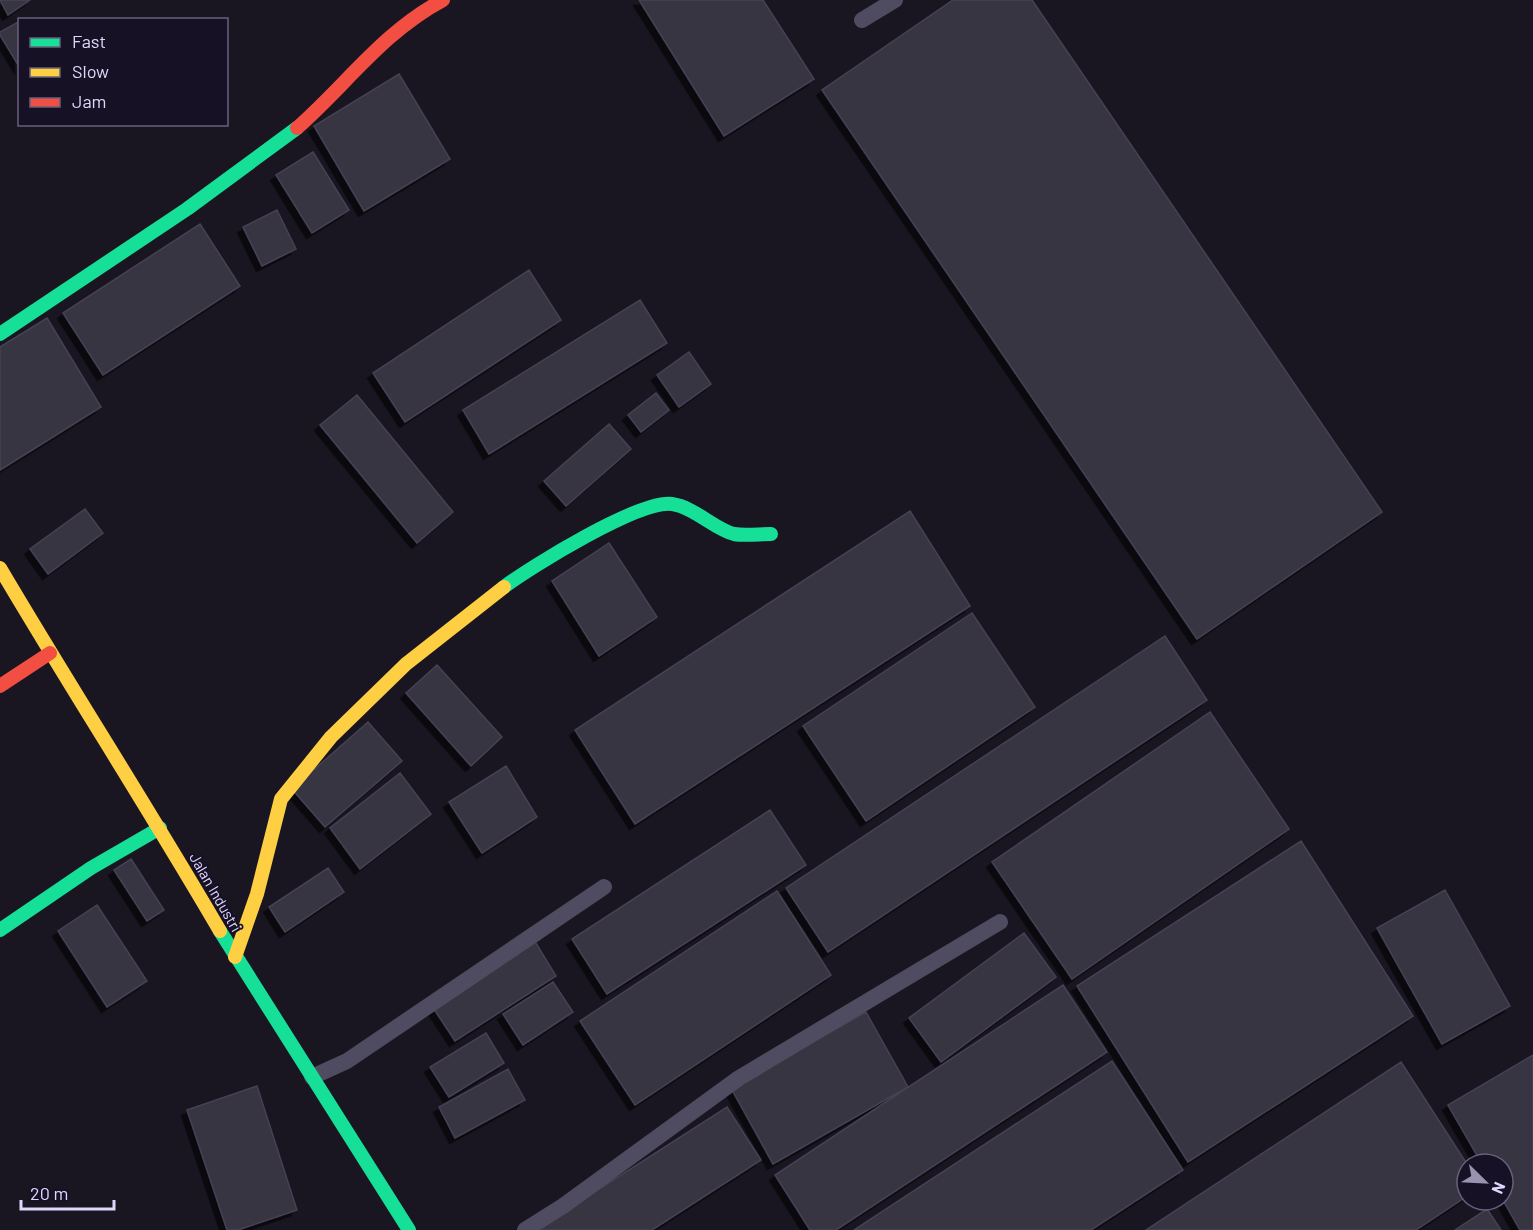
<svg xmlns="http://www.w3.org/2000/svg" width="1533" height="1230" font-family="Barlow,sans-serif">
	<defs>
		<filter id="shadow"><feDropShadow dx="-5.5" dy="5.5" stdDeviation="0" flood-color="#0009"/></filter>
	</defs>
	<rect width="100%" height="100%" fill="#191621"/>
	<path fill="#383443" stroke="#464154" stroke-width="1.5" filter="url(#shadow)" d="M 0,0 L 30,0 L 8,15 Z
		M 639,0 L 763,0 L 814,79 L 724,136 Z
		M 953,0 L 1032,0 L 1382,512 L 1197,639 L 822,90 Z
		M 20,21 L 20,68 L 0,35 L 0,32 Z
		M 399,74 L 450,159 L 364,211 L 314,126 Z
		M 313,152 L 349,210 L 312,233 L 276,175 Z
		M 277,210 L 296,249 L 262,266 L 243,227 Z
		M 200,224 L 240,286 L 103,375 L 63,313 Z
		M 529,270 L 561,320 L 405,422 L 373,373 Z
		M 640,300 L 667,343 L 489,454 L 463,410 Z
		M 47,318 L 101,407 L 0,470 L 0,347 Z
		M 689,352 L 711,384 L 679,407 L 657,375 Z
		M 656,393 L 669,410 L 641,432 L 628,415 Z
		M 357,395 L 453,512 L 417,543 L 320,425 Z
		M 609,424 L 631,449 L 566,506 L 544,481 Z
		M 85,509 L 103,533 L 48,574 L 30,549 Z
		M 910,511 L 970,606 L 635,824 L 575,730 Z
		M 609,543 L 657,617 L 599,656 L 552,581 Z
		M 972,613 L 1035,707 L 866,821 L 803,726 Z
		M 1165,636 L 1207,700 L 828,952 L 786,888 Z
		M 437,665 L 502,737 L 471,766 L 406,693 Z
		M 1210,712 L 1289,829 L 1072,979 L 992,862 Z
		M 368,722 L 402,761 L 325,827 L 292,789 Z
		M 506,766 L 537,817 L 482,853 L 449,802 Z
		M 400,773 L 431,814 L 360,869 L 330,828 Z
		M 770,810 L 806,865 L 607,994 L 572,939 Z
		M 1301,841 L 1413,1016 L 1188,1162 L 1077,986 Z
		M 131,859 L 164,910 L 147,921 L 114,870 Z
		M 328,868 L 344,892 L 285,932 L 269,907 Z
		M 1445,890 L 1510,1006 L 1442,1044 L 1377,928 Z
		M 777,891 L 831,975 L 635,1105 L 580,1021 Z
		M 97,905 L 147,981 L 107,1007 L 58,931 Z
		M 1024,933 L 1056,977 L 941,1062 L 909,1018 Z
		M 534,940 L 556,976 L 455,1041 L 432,1006 Z
		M 553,982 L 573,1012 L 523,1045 L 503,1014 Z
		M 1063,985 L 1107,1052 L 836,1230 L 810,1230 L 775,1175 Z
		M 866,1012 L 908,1087 L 773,1164 L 731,1088 Z
		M 486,1033 L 504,1063 L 449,1097 L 430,1067 Z
		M 1533,1055 L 1533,1230 L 1520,1230 L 1503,1200 L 1503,1164 L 1482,1164 L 1448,1105 Z
		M 1112,1061 L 1183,1170 L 1091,1230 L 854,1230 Z
		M 1401,1062 L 1467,1164 L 1467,1196 L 1416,1230 L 1146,1230 Z
		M 508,1069 L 525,1100 L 455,1138 L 439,1107 Z
		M 257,1086 L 297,1210 L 238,1230 L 227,1230 L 187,1110 Z
		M 727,1107 L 761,1160 L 652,1230 L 542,1230 L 540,1227 Z
		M 1487,1209 L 1501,1230 L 1455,1230 Z"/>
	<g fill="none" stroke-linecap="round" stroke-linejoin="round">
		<path stroke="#4f4b61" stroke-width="16" d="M 862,20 L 895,0
			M 312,1077 L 347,1061 L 604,887
			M 525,1230 L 563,1206 L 739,1078 L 1000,922"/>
		<path stroke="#16e098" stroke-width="14" d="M 0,334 L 187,209 L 297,128
			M 504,587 C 532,566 639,500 672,504 C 694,507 716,530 734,534 C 745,536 759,534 771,534
			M 0,930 L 91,868 L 160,828
			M 220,931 L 409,1230"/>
		<path stroke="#ffcf43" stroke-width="14" d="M 0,568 C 72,690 149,809 220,931
			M 235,957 L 257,894 L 281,799 L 331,737 L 406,664 L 504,587"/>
		<path stroke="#f24e42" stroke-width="14" d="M 297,128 C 347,84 383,32 443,0
			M 0,686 L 50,653"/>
	</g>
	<g text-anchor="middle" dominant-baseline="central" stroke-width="4.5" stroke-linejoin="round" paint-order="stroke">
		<g font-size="15" fill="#e0d7fd" stroke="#171126">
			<text transform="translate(216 892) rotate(60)">Jalan Industri</text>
		</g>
	</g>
	<rect x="18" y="18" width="210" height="108" fill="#171126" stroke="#67607c" stroke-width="1.5"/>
	<rect x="30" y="38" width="30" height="9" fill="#16e098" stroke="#67607c" stroke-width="1.5"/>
	<text x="72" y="48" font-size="18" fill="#e0d7fd">Fast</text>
	<rect x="30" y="68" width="30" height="9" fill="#ffcf43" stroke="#67607c" stroke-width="1.5"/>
	<text x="72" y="78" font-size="18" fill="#e0d7fd">Slow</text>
	<rect x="30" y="98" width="30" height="9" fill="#f24e42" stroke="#67607c" stroke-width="1.5"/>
	<text x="72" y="108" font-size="18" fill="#e0d7fd">Jam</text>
	<g transform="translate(1485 1182) rotate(114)"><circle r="28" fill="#171126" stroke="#67607c" stroke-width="1.5"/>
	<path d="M0-4.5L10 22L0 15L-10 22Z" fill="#9a93b0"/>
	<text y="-9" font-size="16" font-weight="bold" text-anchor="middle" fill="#e0d7fd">N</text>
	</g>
	<path d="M21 1200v9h93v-9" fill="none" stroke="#e0d7fd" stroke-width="3"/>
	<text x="30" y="1200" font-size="18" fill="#e0d7fd" stroke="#171126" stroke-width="4.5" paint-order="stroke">20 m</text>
</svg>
